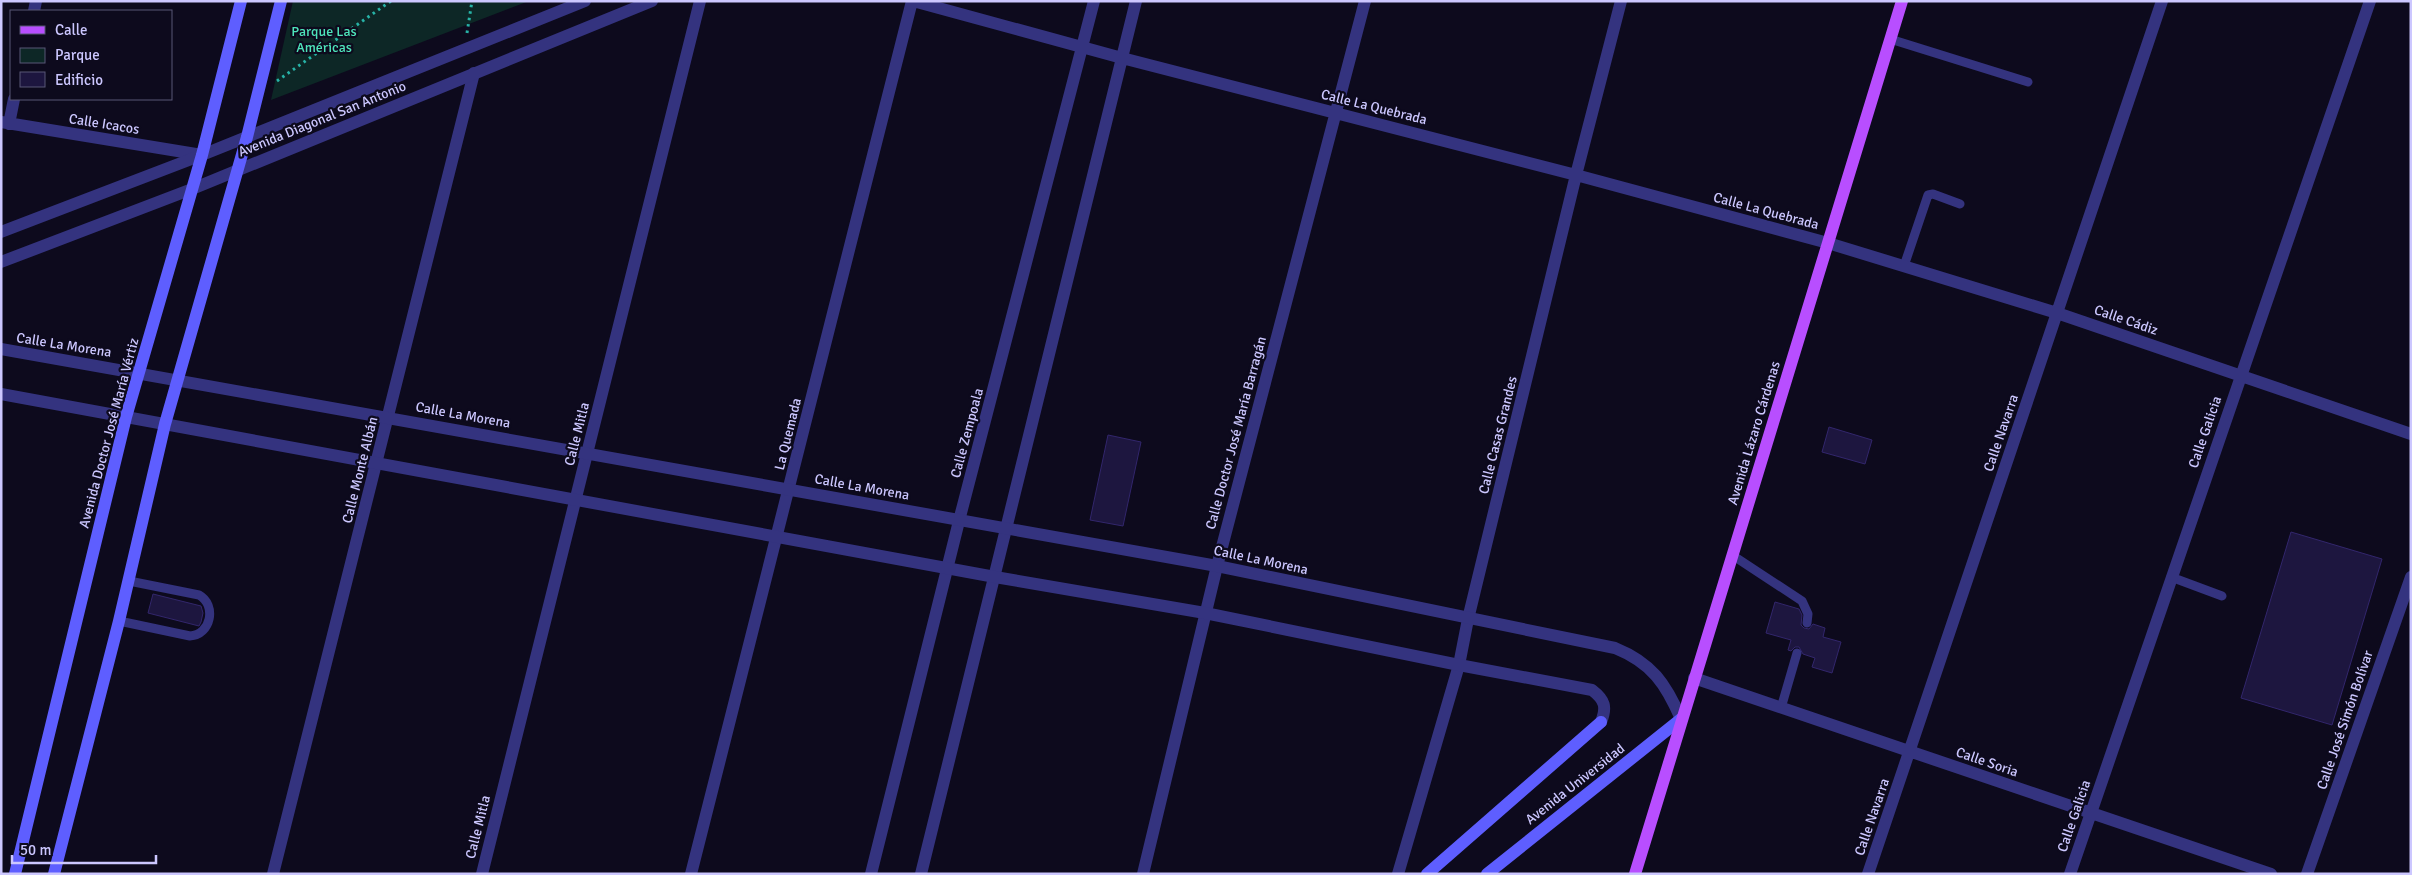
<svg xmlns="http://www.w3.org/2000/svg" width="2412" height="875" font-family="Signika,sans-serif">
	<rect width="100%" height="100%" fill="#0d0a1d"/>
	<path fill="#0d2726" d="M 293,1 L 529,1 L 271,100 Z"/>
	<path fill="#1d163f" stroke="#32266c" d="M 1829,427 L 1872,440 L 1865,464 L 1822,452 Z
		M 1108,435 L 1141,442 L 1123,526 L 1090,520 Z
		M 2291,532 L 2382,559 L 2332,725 L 2241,698 Z
		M 153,594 L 201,606 L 203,613 L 201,622 L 199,626 L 148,613 Z
		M 1775,602 L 1799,609 L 1802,615 L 1801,625 L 1804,628 L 1809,629 L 1813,624 L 1825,628 L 1823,637 L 1841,642 L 1832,673 L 1812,667 L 1815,658 L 1803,654 L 1799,647 L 1795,647 L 1791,651 L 1788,650 L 1791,640 L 1766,633 Z"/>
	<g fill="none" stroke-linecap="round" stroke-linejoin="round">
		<path stroke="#27b3a7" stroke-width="3" stroke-dasharray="2.5 4" stroke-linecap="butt" d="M 467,33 L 472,1
			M 277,81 L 391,1"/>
		<path stroke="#34337f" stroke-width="9" d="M 1890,39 L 2028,82
			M 1904,266 L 1928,195 L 1933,194 L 1960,204
			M 1732,555 L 1802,601 L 1808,614 L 1807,623
			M 2171,577 L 2222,596
			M 119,621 L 190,636 C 211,635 217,605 199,595 L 129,581
			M 1781,708 L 1797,653"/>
		<path stroke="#34337f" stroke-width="12" d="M 913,1 L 1122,58 L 1576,175 L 1828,243 L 2057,313 L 2411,434
			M 34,11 L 36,1
			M 1,122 L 202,155
			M 9,124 L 14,99
			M 1694,678 L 2271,874
			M 273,874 L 474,73
			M 482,874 L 700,1
			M 691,874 L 912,1
			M 871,874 L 961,513 L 1094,1
			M 921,874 L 1136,1
			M 1143,874 L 1217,566 L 1365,1
			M 1398,874 L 1459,665 L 1468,619 L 1576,175 L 1621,1
			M 1868,874 L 2162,1
			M 2070,874 L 2370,1"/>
		<path stroke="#34337f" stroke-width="12" d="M 1,232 L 202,155 L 585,1
			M 1,262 L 192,189 L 652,1
			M 1,349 L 1217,566 L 1615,648 C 1652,663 1666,684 1681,719
			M 1,394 L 995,577 L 1205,613 L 1459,665 L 1592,690 C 1605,700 1607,707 1601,722
			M 2307,874 L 2411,577"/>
		<path stroke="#5e5eff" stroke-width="12" d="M 15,874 L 126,417 L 202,155 L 241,1
			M 54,874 L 119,621 L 165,424 L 247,137 L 281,1
			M 1427,874 L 1601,722
			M 1487,874 L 1681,719"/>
		<path stroke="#b84eff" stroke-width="12" d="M 1635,874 L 1902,1"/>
	</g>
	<g text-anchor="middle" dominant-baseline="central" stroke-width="4.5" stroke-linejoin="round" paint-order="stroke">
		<g font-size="14" fill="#4ee4ba" stroke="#0d0a1d">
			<text x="324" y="31">Parque Las<tspan x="324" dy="16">Américas</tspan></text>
		</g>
		<g font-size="14" fill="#ccc7ff" stroke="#0d0a1d">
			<text transform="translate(1374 107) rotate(14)">Calle La Quebrada</text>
			<text transform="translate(322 119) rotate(-22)">Avenida Diagonal San Antonio</text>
			<text transform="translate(104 124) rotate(9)">Calle Icacos</text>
			<text transform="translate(1766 211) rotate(15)">Calle La Quebrada</text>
			<text transform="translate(2126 320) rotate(19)">Calle Cádiz</text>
			<text transform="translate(64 345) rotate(9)">Calle La Morena</text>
			<text transform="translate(463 415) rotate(10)">Calle La Morena</text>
			<text transform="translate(2205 432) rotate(-71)">Calle Galicia</text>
			<text transform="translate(109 433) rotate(-75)">Avenida Doctor José María Vértiz</text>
			<text transform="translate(967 433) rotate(-75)">Calle Zempoala</text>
			<text transform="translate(1236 433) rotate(-75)">Calle Doctor José María Barragán</text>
			<text transform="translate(1754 433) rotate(-73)">Avenida Lázaro Cárdenas</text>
			<text transform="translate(2001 433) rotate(-71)">Calle Navarra</text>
			<text transform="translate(577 434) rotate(-76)">Calle Mitla</text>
			<text transform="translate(788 434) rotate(-76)">La Quemada</text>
			<text transform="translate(1498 435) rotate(-76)">Calle Casas Grandes</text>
			<text transform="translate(360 470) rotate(-76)">Calle Monte Albán</text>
			<text transform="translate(862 487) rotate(10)">Calle La Morena</text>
			<text transform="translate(1261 560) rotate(12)">Calle La Morena</text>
			<text transform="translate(2345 720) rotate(-71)">Calle José Simón Bolívar</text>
			<text transform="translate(1987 762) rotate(19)">Calle Soria</text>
			<text transform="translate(1575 784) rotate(-38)">Avenida Universidad</text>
			<text transform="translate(2074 816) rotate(-71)">Calle Galicia</text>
			<text transform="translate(1872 817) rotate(-71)">Calle Navarra</text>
			<text transform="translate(478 827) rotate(-76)">Calle Mitla</text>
		</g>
	</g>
	<rect width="2412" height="875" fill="none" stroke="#ccc7ff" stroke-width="5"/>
	<rect x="10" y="10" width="162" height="90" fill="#0d0a1d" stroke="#595677"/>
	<rect x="20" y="26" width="25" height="8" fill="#b84eff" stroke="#595677"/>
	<text x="55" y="35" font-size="15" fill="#ccc7ff">Calle</text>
	<rect x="20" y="48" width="25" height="15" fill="#0d2726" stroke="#595677"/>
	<text x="55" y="60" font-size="15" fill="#ccc7ff">Parque</text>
	<rect x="20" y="72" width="25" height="15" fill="#1d163f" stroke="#595677"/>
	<text x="55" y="85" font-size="15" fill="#ccc7ff">Edificio</text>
	<path d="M12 855v8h144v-8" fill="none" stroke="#ccc7ff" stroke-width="2.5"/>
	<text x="20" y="855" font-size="15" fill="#ccc7ff" stroke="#0d0a1d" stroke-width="4" paint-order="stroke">50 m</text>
</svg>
